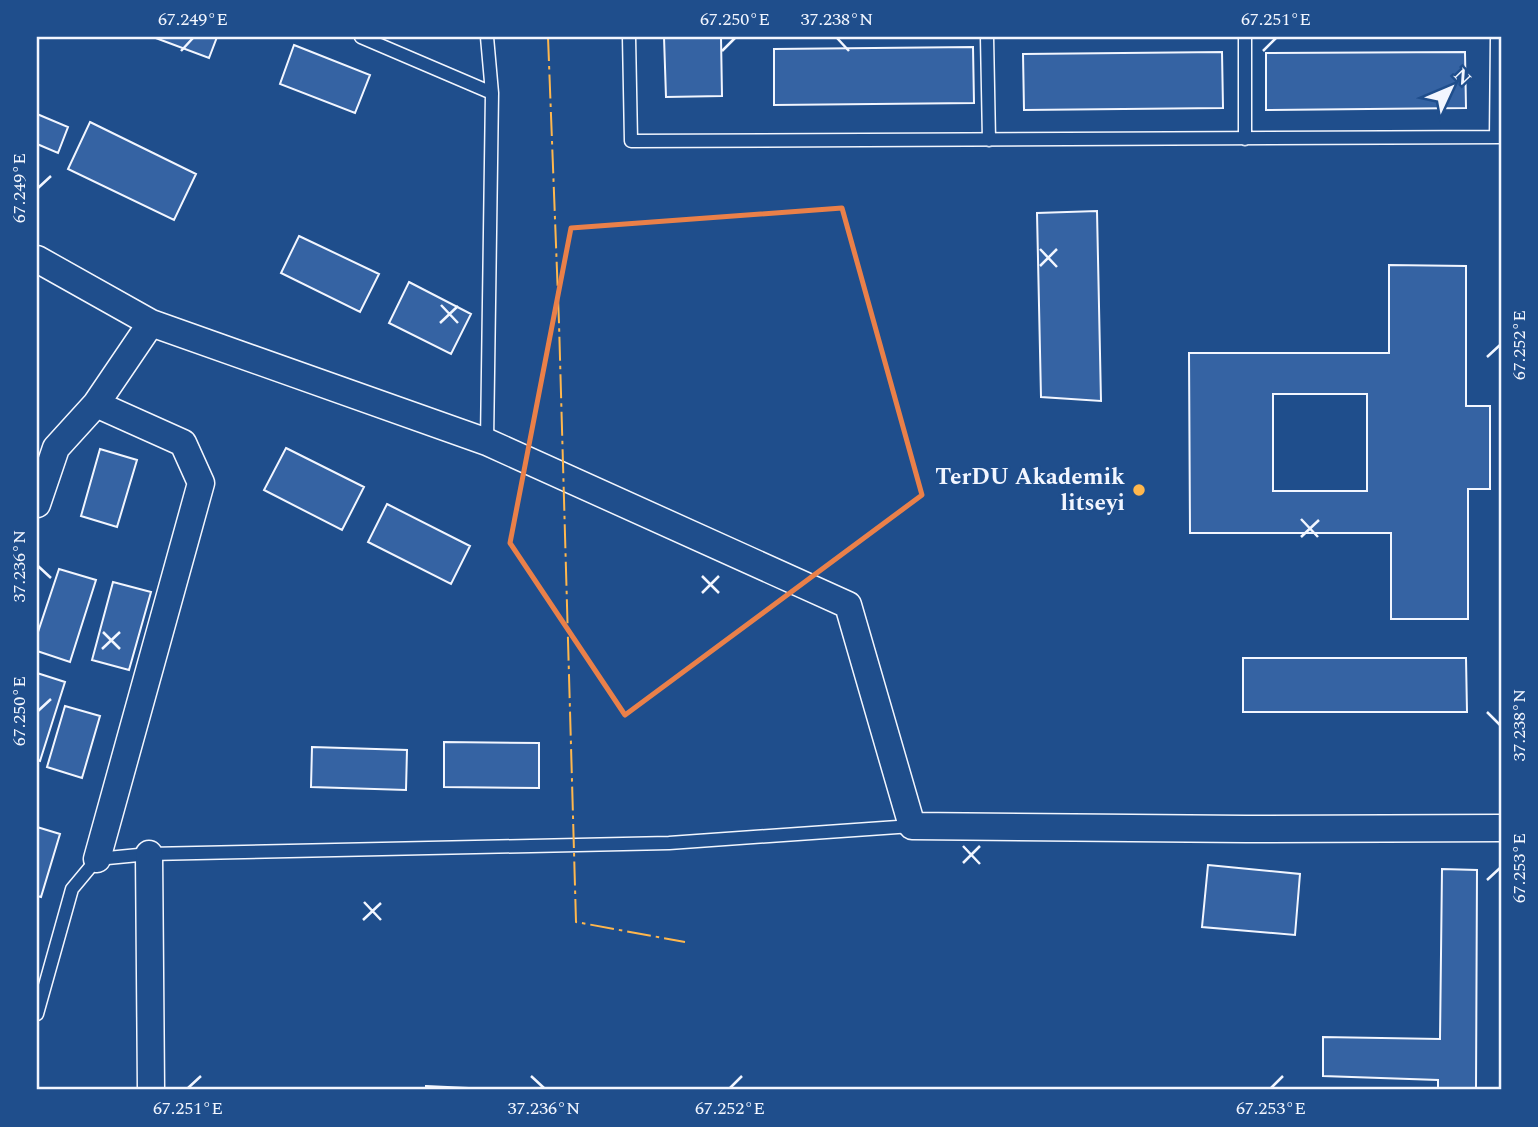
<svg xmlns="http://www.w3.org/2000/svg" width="1538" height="1127" font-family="Spectral,serif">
	<rect width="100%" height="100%" fill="#1f4e8c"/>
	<path fill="#3563a3" stroke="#f2f6ff" stroke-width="2" fill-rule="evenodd" d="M 153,37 L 217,37 L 209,58 Z
		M 664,37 L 721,37 L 722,96 L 666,97 Z
		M 294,45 L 370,75 L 355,113 L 280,84 Z
		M 973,47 L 974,103 L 774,105 L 774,49 Z
		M 1222,52 L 1223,108 L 1024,110 L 1023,54 Z
		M 1465,52 L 1466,108 L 1266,110 L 1266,53 Z
		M 37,114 L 68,127 L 58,153 L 37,144 Z
		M 90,122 L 196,174 L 174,220 L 68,169 Z
		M 1097,211 L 1101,401 L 1041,397 L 1037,213 Z
		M 299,236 L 379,274 L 360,312 L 281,273 Z
		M 1389,265 L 1466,266 L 1466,406 L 1490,406 L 1490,489 L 1468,489 L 1468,619 L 1391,619 L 1391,533 L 1190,533 L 1189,353 L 1389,353 ZM 1273,394 L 1367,394 L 1367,491 L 1273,491 Z
		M 409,282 L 471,314 L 451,354 L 389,323 Z
		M 286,448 L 364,487 L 342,530 L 264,490 Z
		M 100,449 L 137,460 L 117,527 L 81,516 Z
		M 387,504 L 470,546 L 451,584 L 368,542 Z
		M 59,569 L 96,580 L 70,662 L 37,651 L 37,635 Z
		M 113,582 L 151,592 L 129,670 L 92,660 Z
		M 1243,658 L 1466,658 L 1467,712 L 1243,712 Z
		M 37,673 L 65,682 L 40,761 L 37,760 Z
		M 65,706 L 100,716 L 82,778 L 47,767 Z
		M 444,742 L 539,743 L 539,788 L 444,787 Z
		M 312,747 L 407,750 L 406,790 L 311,787 Z
		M 37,827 L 60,834 L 41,897 L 37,896 Z
		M 1208,865 L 1300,874 L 1295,935 L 1202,927 Z
		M 1442,869 L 1477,870 L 1476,1090 L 1438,1090 L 1438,1080 L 1323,1076 L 1323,1037 L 1440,1039 Z
		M 426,1086 L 468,1088 L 468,1090 L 426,1090 Z"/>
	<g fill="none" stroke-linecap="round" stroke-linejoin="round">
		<defs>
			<path id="service" d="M 361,37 L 492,93
				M 487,37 L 492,93 L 487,442
				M 629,37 L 631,141 L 1501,137
				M 987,37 L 989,140
				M 1245,37 L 1245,139
				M 1496,137 L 1497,37
				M 37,1014 L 72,889 L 97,859 L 149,854 L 669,843 L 912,826"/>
			<path id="minor" d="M 37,259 L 151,323 L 487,442 L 848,605 L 912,826 L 1246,829 L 1501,828
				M 96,404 L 183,443 L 201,483 L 97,859
				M 37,504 L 56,448 L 96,404 L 151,323
				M 149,854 L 151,1090"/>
		</defs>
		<use href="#service" stroke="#f2f6ff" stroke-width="15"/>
		<use href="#minor" stroke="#f2f6ff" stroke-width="29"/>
		<use href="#service" stroke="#1f4e8c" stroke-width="12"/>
		<use href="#minor" stroke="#1f4e8c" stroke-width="26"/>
		<path stroke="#ffb74d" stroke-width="2" stroke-dasharray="24 5 3.5 5" stroke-linecap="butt" d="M 548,37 L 559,323 L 576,922 L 685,942"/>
	</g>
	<path fill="none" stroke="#ea8049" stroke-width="5" stroke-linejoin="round" d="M 842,208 L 922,495 L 625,715 L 510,543 L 571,228 Z"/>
	<path fill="none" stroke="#f2f6ff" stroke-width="2.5" d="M 837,38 L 849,51M 181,51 L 193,38M 722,51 L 735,38M 1263,51 L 1276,38M 38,188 L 51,176M 1040,249 L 1057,267M 1040,266 L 1057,249M 441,305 L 458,323M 440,323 L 458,306M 1487,357 L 1500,345M 1301,519 L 1318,537M 1301,537 L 1319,520M 38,566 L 51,578M 702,576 L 719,593M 702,593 L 719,576M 103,632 L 120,649M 102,649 L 120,632M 38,711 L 51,699M 1487,712 L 1500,725M 963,846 L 980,864M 963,863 L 980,846M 1487,880 L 1500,868M 364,902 L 381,920M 363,920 L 381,903M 531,1076 L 544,1088M 188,1088 L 201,1076M 730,1088 L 742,1076M 1271,1088 L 1283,1076"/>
	<circle fill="#ffb74d" stroke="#1f4e8c" stroke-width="2.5" cx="1139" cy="490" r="7"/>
	<g text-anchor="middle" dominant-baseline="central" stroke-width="5" stroke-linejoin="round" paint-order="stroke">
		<g font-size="23" font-weight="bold" fill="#f2f6ff" stroke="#1f4e8c" text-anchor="end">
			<text x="1125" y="477">TerDU Akademik<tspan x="1125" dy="26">litseyi</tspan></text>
		</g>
	</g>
	<rect width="1538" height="1127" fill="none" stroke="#1f4e8c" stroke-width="77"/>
	<g transform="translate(1451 88) rotate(46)" stroke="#1f4e8c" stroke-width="5" paint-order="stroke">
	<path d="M0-5L12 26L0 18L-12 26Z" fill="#f2f6ff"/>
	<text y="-10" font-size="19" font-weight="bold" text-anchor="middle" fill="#f2f6ff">N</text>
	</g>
	<rect x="38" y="38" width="1462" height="1050" fill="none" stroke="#f2f6ff" stroke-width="2.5"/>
	<g font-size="18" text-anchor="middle" fill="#f2f6ff">
		<text x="193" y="25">67.249°E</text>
		<text x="735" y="25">67.250°E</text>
		<text x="837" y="25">37.238°N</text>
		<text x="1276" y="25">67.251°E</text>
		<text transform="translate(19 188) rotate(-90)" y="6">67.249°E</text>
		<text transform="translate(1519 345) rotate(-90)" y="6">67.252°E</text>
		<text transform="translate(19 566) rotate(-90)" y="6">37.236°N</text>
		<text transform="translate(19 711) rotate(-90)" y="6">67.250°E</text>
		<text transform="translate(1519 725) rotate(-90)" y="6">37.238°N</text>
		<text transform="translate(1519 868) rotate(-90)" y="6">67.253°E</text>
		<text x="188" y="1114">67.251°E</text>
		<text x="544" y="1114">37.236°N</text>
		<text x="730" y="1114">67.252°E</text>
		<text x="1271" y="1114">67.253°E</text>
	</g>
</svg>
